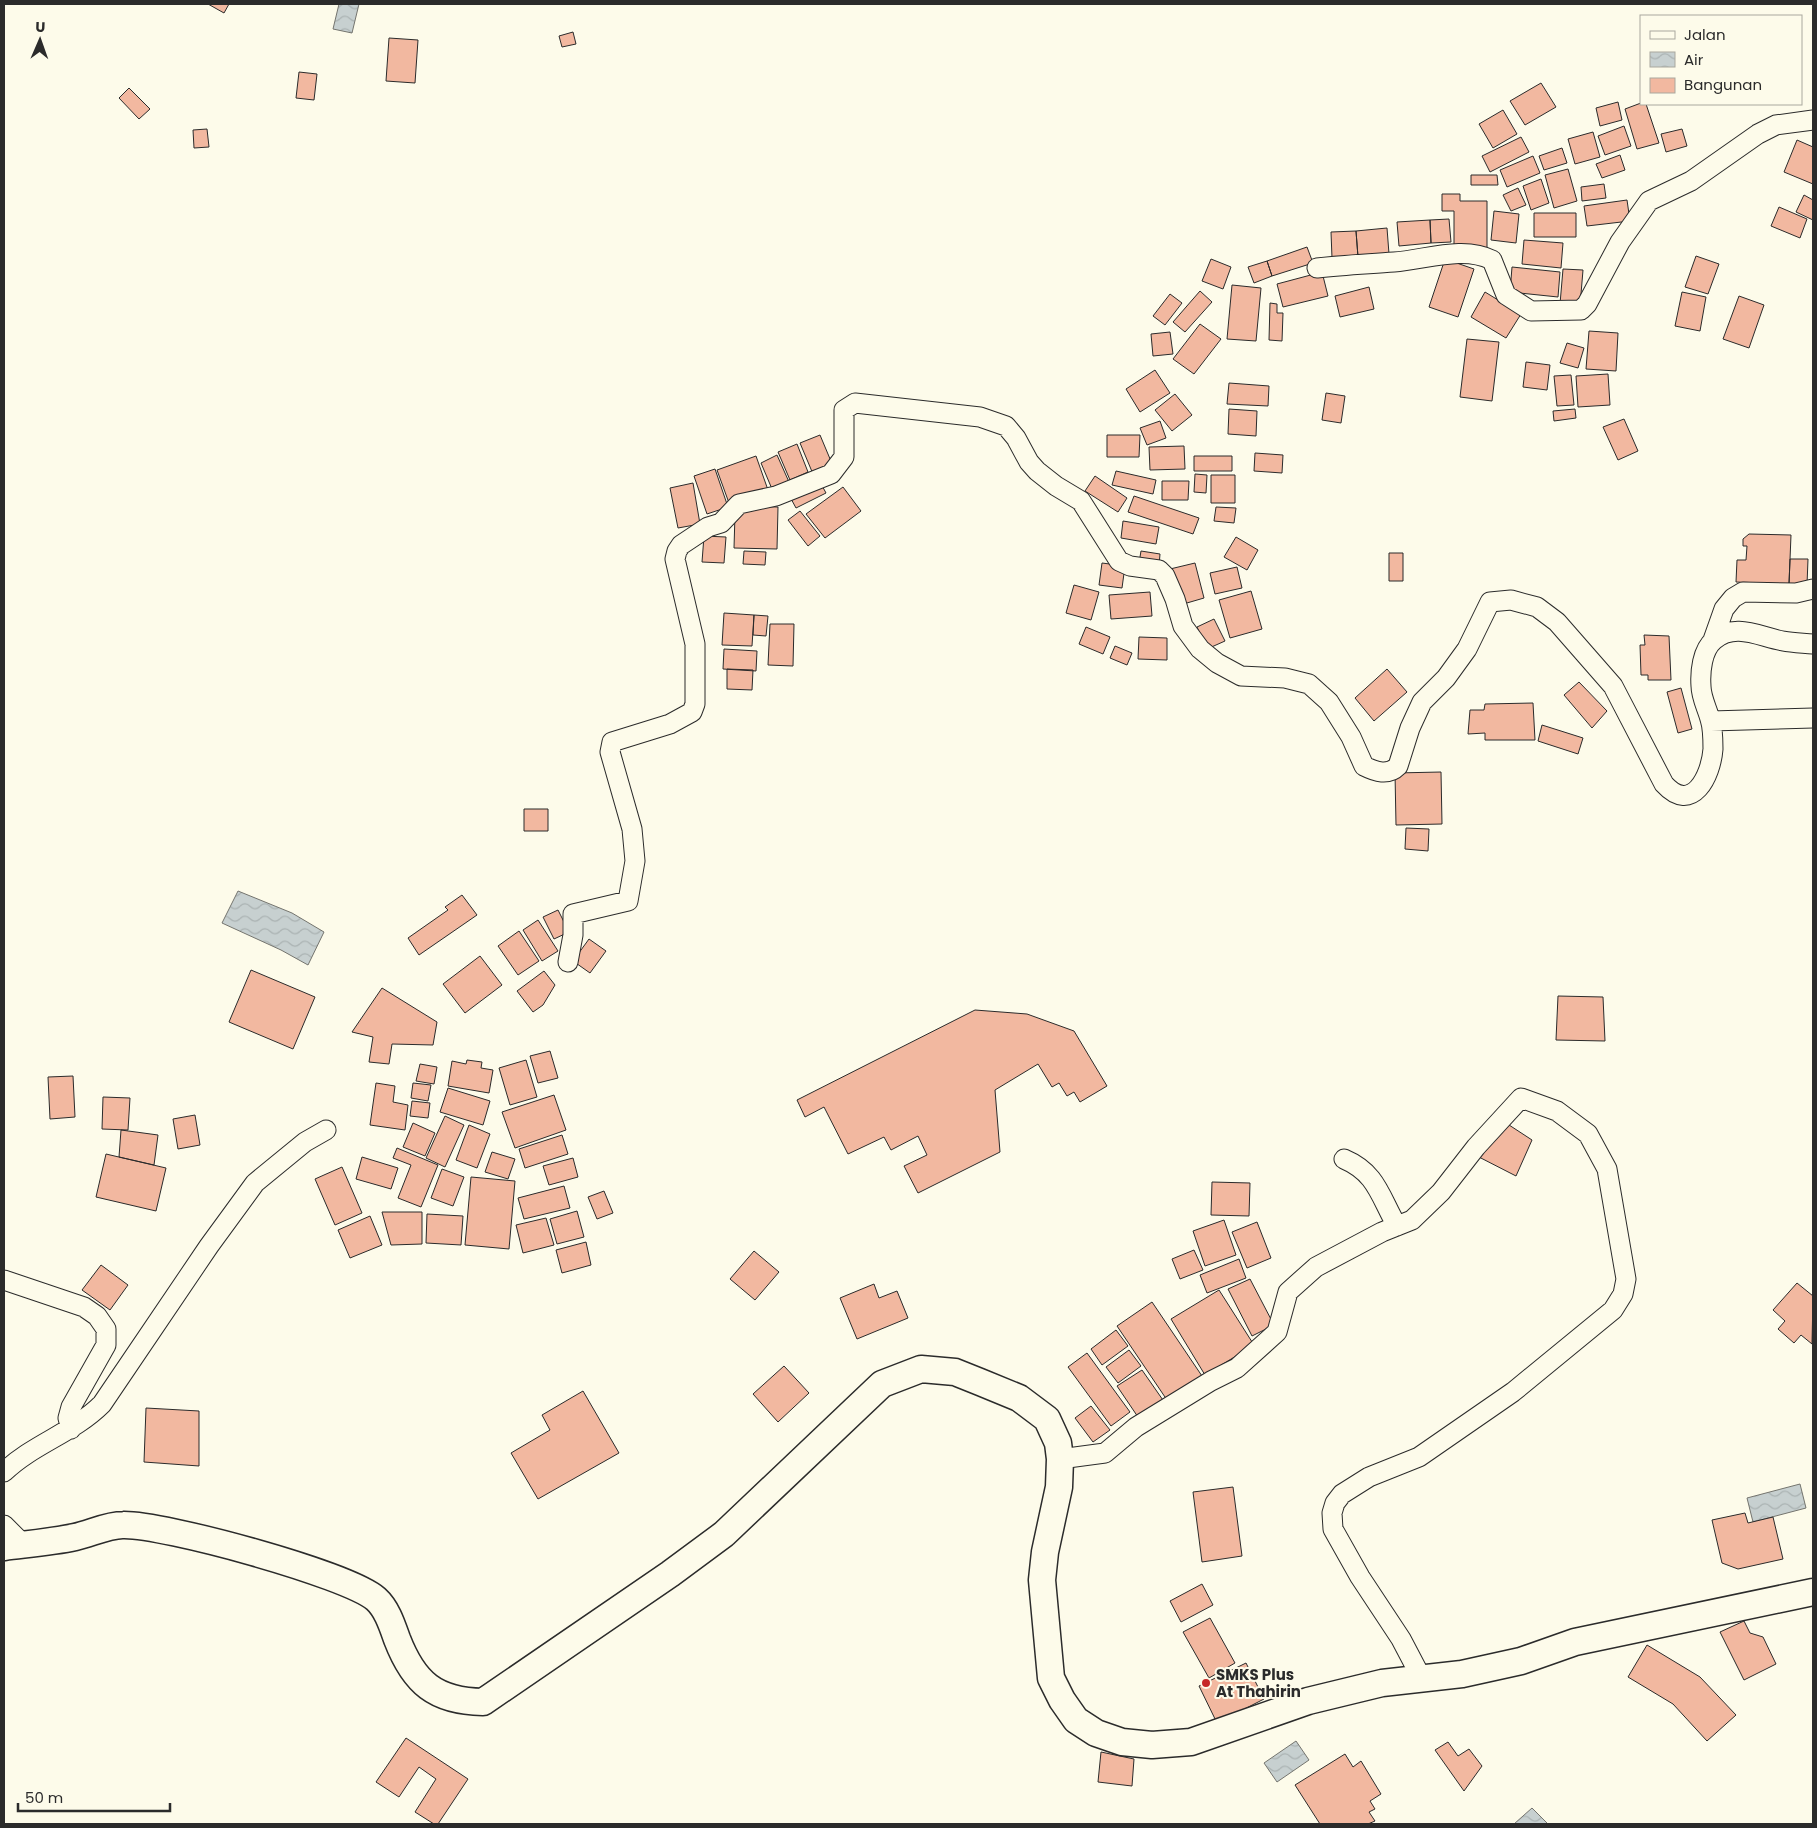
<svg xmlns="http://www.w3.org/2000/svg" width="1817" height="1828" font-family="Poppins,sans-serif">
	<defs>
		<pattern id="water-waves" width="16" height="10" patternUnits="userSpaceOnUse" patternTransform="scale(1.25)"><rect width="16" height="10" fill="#c7d0d0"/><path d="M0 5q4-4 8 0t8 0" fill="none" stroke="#abb3b3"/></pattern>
	</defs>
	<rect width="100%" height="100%" fill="#fdfbea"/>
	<path fill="url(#water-waves)" stroke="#74746e" d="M 339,4 L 359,4 L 352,33 L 333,29 Z
		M 238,891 L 292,913 L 324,932 L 308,965 L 281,950 L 222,923 Z
		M 1800,1484 L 1806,1508 L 1753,1522 L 1747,1498 Z
		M 1296,1741 L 1309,1760 L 1277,1782 L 1264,1763 Z
		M 1532,1808 L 1548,1824 L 1514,1824 Z"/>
	<path fill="#f2b8a0" stroke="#2b2b2b" d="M 208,4 L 229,4 L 224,13 Z
		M 573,32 L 576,44 L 562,47 L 559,36 Z
		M 389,38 L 418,40 L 415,83 L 386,81 Z
		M 299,72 L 317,74 L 314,100 L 296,98 Z
		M 1541,83 L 1556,107 L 1525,125 L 1510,101 Z
		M 129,88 L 150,109 L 139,119 L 119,98 Z
		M 1618,102 L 1622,120 L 1600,126 L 1596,108 Z
		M 1641,103 L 1646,104 L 1659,143 L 1637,149 L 1625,109 Z
		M 1503,110 L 1517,134 L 1493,148 L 1479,124 Z
		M 1624,126 L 1631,146 L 1605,155 L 1598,136 Z
		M 207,129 L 209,147 L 194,148 L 193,130 Z
		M 1682,129 L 1687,146 L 1666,152 L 1661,134 Z
		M 1593,132 L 1600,157 L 1575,164 L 1568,139 Z
		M 1521,137 L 1529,152 L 1490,172 L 1482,156 Z
		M 1797,140 L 1813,147 L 1813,184 L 1784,172 Z
		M 1562,148 L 1567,163 L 1544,170 L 1539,156 Z
		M 1620,155 L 1625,170 L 1602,178 L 1596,164 Z
		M 1533,156 L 1540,173 L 1507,187 L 1500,170 Z
		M 1568,169 L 1577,201 L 1554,208 L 1545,175 Z
		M 1471,175 L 1497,175 L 1498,185 L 1471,185 Z
		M 1541,179 L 1549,203 L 1531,210 L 1523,186 Z
		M 1604,184 L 1606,198 L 1582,201 L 1581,187 Z
		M 1518,188 L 1526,205 L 1511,211 L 1503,195 Z
		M 1442,194 L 1460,194 L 1460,201 L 1487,201 L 1487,248 L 1454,248 L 1454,211 L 1442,211 Z
		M 1804,195 L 1813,200 L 1813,220 L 1796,212 Z
		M 1627,200 L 1630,221 L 1587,226 L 1584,206 Z
		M 1779,207 L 1807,219 L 1800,238 L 1771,226 Z
		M 1494,211 L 1519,214 L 1516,243 L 1491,240 Z
		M 1534,213 L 1576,213 L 1576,237 L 1534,237 Z
		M 1449,219 L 1451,242 L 1431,243 L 1430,220 Z
		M 1430,220 L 1431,243 L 1399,246 L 1397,222 Z
		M 1387,228 L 1389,254 L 1358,257 L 1356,231 Z
		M 1356,231 L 1358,257 L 1332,258 L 1331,232 Z
		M 1524,240 L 1563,243 L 1561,268 L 1522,264 Z
		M 1307,247 L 1313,263 L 1272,276 L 1267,261 Z
		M 1696,256 L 1719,264 L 1708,294 L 1685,287 Z
		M 1211,259 L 1231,267 L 1223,289 L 1202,281 Z
		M 1445,259 L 1474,269 L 1458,317 L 1429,307 Z
		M 1267,261 L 1272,276 L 1254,283 L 1248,267 Z
		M 1512,267 L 1560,272 L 1558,297 L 1510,292 Z
		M 1563,269 L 1583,270 L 1580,306 L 1560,304 Z
		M 1322,272 L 1328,296 L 1283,307 L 1277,284 Z
		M 1232,285 L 1261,288 L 1256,341 L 1227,339 Z
		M 1369,287 L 1374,309 L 1340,317 L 1335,296 Z
		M 1200,291 L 1212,302 L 1185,332 L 1173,322 Z
		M 1485,292 L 1521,314 L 1506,338 L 1471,317 Z
		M 1682,292 L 1706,297 L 1700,331 L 1675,326 Z
		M 1170,294 L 1182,303 L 1165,325 L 1153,316 Z
		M 1739,296 L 1764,305 L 1749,348 L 1723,339 Z
		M 1270,303 L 1277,304 L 1277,313 L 1283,313 L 1282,341 L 1269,340 Z
		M 1200,324 L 1221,339 L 1194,374 L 1173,359 Z
		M 1589,331 L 1618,333 L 1616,371 L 1586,369 Z
		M 1170,332 L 1173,354 L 1153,356 L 1151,334 Z
		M 1467,339 L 1499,342 L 1492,401 L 1460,397 Z
		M 1567,343 L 1584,348 L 1578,368 L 1560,363 Z
		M 1526,362 L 1550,365 L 1547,390 L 1523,387 Z
		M 1155,370 L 1170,393 L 1140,412 L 1126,389 Z
		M 1608,374 L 1610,405 L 1578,407 L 1576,376 Z
		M 1571,375 L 1574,405 L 1557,406 L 1554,376 Z
		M 1229,383 L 1269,386 L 1268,406 L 1227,404 Z
		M 1326,393 L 1345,396 L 1341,423 L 1322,420 Z
		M 1175,394 L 1192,415 L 1172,431 L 1155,410 Z
		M 1229,409 L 1257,411 L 1256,436 L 1228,434 Z
		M 1575,409 L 1576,418 L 1554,421 L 1553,411 Z
		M 1624,419 L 1638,451 L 1618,460 L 1603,427 Z
		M 1160,421 L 1166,438 L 1147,445 L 1140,428 Z
		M 820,435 L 833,466 L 813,474 L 800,443 Z
		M 1107,435 L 1140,435 L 1139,457 L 1107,457 Z
		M 797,444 L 808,472 L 790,480 L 778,452 Z
		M 1184,446 L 1185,469 L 1150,470 L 1149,447 Z
		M 1255,453 L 1283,455 L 1282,473 L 1254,471 Z
		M 777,455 L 789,482 L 772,489 L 761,463 Z
		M 756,456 L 768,490 L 729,503 L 717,470 Z
		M 1194,456 L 1232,456 L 1232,471 L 1194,471 Z
		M 715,469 L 728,507 L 707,514 L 694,476 Z
		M 1116,471 L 1156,480 L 1153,494 L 1112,485 Z
		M 1195,474 L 1207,475 L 1206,493 L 1194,492 Z
		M 1211,475 L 1235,475 L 1235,503 L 1211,503 Z
		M 1095,476 L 1127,498 L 1118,512 L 1085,491 Z
		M 819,480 L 826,493 L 796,508 L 789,495 Z
		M 1162,481 L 1189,481 L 1188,500 L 1162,500 Z
		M 693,483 L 700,524 L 678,528 L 670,488 Z
		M 843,487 L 861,511 L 825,538 L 806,514 Z
		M 1134,496 L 1199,518 L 1193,534 L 1128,512 Z
		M 742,506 L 778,507 L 777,549 L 734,548 L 735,514 L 742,514 Z
		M 1216,507 L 1236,508 L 1234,523 L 1214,521 Z
		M 800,511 L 820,536 L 808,546 L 788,520 Z
		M 1123,521 L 1159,527 L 1156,544 L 1121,538 Z
		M 1749,534 L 1791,535 L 1789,584 L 1736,582 L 1737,560 L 1746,560 L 1747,546 L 1743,546 L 1743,539 Z
		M 704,536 L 726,537 L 724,563 L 702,562 Z
		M 1236,537 L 1258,550 L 1247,570 L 1224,557 Z
		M 744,551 L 766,552 L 765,565 L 743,564 Z
		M 1141,551 L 1160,554 L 1159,566 L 1139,563 Z
		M 1389,553 L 1403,553 L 1403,581 L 1389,581 Z
		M 1790,559 L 1808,559 L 1807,585 L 1789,584 Z
		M 1102,563 L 1125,566 L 1122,588 L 1099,585 Z
		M 1195,563 L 1204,598 L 1180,605 L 1170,569 Z
		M 1237,567 L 1242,588 L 1215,594 L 1210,573 Z
		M 1074,585 L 1099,592 L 1091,620 L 1066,613 Z
		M 1251,591 L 1262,629 L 1230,638 L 1219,600 Z
		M 1150,592 L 1152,616 L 1111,619 L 1109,595 Z
		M 724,613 L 754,615 L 752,646 L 722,645 Z
		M 754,615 L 768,616 L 766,636 L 753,635 Z
		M 1214,619 L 1225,641 L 1207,649 L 1197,627 Z
		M 770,624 L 794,624 L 793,666 L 768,665 Z
		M 1086,627 L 1110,637 L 1103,654 L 1079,644 Z
		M 1644,635 L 1669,636 L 1671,680 L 1648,680 L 1648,675 L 1641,675 L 1640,645 L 1645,645 Z
		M 1139,637 L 1167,638 L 1167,660 L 1138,659 Z
		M 1115,646 L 1132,653 L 1127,665 L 1110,658 Z
		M 724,649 L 757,651 L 756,671 L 723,669 Z
		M 727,669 L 753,670 L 752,690 L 727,689 Z
		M 1387,669 L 1407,692 L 1374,721 L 1355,698 Z
		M 1579,682 L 1607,711 L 1592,728 L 1564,695 Z
		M 1681,688 L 1692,729 L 1678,733 L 1667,692 Z
		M 1533,703 L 1535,740 L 1485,740 L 1485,733 L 1468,734 L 1470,710 L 1484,710 L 1485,704 Z
		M 1542,725 L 1583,738 L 1578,754 L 1538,741 Z
		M 1441,772 L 1442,824 L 1396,825 L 1395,773 Z
		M 524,809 L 548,809 L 548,831 L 524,831 Z
		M 1406,828 L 1429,829 L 1428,851 L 1405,849 Z
		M 462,895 L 477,915 L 419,955 L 408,938 L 448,910 L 445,907 Z
		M 558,910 L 569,932 L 554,939 L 543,917 Z
		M 538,920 L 558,951 L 542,961 L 523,930 Z
		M 519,931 L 539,961 L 518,975 L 498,946 Z
		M 589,939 L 606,951 L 590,973 L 573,961 Z
		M 480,956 L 502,985 L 465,1013 L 443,984 Z
		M 251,970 L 315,997 L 293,1049 L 229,1022 Z
		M 544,971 L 555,985 L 543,1005 L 533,1012 L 517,991 Z
		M 382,988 L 437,1022 L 433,1045 L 392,1044 L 389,1064 L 369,1062 L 373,1037 L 352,1032 Z
		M 1558,996 L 1603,997 L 1605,1041 L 1556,1040 Z
		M 975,1010 L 1027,1014 L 1074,1031 L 1107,1086 L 1080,1102 L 1074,1092 L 1067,1096 L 1059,1083 L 1052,1087 L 1038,1064 L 995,1090 L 1000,1152 L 918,1193 L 904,1166 L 927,1155 L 918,1136 L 891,1150 L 884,1137 L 848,1154 L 824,1107 L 805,1117 L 797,1100 Z
		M 550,1051 L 558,1078 L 538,1083 L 530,1056 Z
		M 467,1060 L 482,1062 L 481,1068 L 493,1070 L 489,1093 L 448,1086 L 452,1061 L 466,1064 Z
		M 526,1060 L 537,1097 L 510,1105 L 499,1068 Z
		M 420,1064 L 437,1067 L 434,1084 L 416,1081 Z
		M 73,1076 L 75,1117 L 50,1119 L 48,1077 Z
		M 376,1083 L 395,1086 L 393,1102 L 408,1105 L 405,1130 L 370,1125 Z
		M 413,1083 L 431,1085 L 428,1101 L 411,1098 Z
		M 448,1088 L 490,1101 L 483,1125 L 440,1112 Z
		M 554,1095 L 566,1130 L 515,1148 L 502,1112 Z
		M 103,1097 L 130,1098 L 128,1130 L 102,1129 Z
		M 412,1101 L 430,1103 L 428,1118 L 410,1116 Z
		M 195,1115 L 200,1145 L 178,1149 L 173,1119 Z
		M 445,1116 L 464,1125 L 445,1167 L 426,1158 Z
		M 413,1123 L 435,1133 L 425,1156 L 403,1147 Z
		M 1506,1123 L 1532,1140 L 1516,1176 L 1475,1155 Z
		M 469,1125 L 490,1134 L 477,1168 L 456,1160 Z
		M 121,1130 L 158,1135 L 154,1165 L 119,1157 Z
		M 562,1135 L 568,1154 L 525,1168 L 519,1149 Z
		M 397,1148 L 438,1165 L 421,1207 L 398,1198 L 411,1165 L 393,1158 Z
		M 492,1152 L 515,1159 L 508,1179 L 485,1172 Z
		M 106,1154 L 166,1168 L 156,1211 L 96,1197 Z
		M 362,1157 L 398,1168 L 391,1189 L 356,1179 Z
		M 573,1158 L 578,1177 L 549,1185 L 543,1166 Z
		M 342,1167 L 362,1213 L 335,1225 L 315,1179 Z
		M 442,1169 L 464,1177 L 453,1206 L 431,1198 Z
		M 471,1177 L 515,1181 L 509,1249 L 465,1245 Z
		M 1212,1182 L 1250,1183 L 1249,1216 L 1211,1215 Z
		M 564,1186 L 570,1208 L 524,1219 L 518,1198 Z
		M 604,1191 L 613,1213 L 597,1219 L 588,1197 Z
		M 577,1211 L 584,1237 L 557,1244 L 550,1219 Z
		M 382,1212 L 422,1212 L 422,1244 L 391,1245 Z
		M 427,1214 L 463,1216 L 461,1245 L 426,1243 Z
		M 370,1216 L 382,1245 L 350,1258 L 338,1230 Z
		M 546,1218 L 554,1245 L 523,1253 L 516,1225 Z
		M 1224,1220 L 1236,1255 L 1205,1266 L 1193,1231 Z
		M 1257,1222 L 1271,1258 L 1247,1268 L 1232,1232 Z
		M 586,1242 L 591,1265 L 562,1273 L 556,1250 Z
		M 1194,1250 L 1203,1270 L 1180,1279 L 1172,1259 Z
		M 754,1251 L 779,1272 L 755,1300 L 730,1279 Z
		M 1239,1259 L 1246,1278 L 1207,1293 L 1200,1275 Z
		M 101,1265 L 128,1285 L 110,1310 L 82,1290 Z
		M 1250,1279 L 1274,1325 L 1252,1336 L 1228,1289 Z
		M 1797,1283 L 1813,1296 L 1812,1344 L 1801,1335 L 1794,1343 L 1778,1329 L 1785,1321 L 1773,1310 Z
		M 874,1284 L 879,1298 L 897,1291 L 908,1318 L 857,1339 L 840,1298 Z
		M 1219,1290 L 1254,1345 L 1205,1375 L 1171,1319 Z
		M 1152,1302 L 1202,1376 L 1167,1400 L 1117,1326 Z
		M 1116,1330 L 1128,1346 L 1102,1365 L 1091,1349 Z
		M 1129,1350 L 1141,1366 L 1118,1383 L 1106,1367 Z
		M 1087,1353 L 1130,1412 L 1111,1426 L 1068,1367 Z
		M 784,1366 L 809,1393 L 778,1422 L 753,1394 Z
		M 1142,1370 L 1165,1403 L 1140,1420 L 1117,1386 Z
		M 583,1391 L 619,1453 L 538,1499 L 511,1453 L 550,1430 L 542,1415 Z
		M 1091,1406 L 1110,1430 L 1093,1442 L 1075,1418 Z
		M 146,1408 L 199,1411 L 199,1466 L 144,1462 Z
		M 1233,1487 L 1242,1556 L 1202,1562 L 1193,1492 Z
		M 1745,1513 L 1748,1523 L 1773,1517 L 1783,1559 L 1738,1569 L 1722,1563 L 1712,1520 Z
		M 1202,1584 L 1213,1605 L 1181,1622 L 1170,1601 Z
		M 1210,1618 L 1235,1663 L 1209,1678 L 1183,1632 Z
		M 1744,1621 L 1750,1633 L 1763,1637 L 1776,1664 L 1744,1680 L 1720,1632 Z
		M 1647,1645 L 1700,1677 L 1736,1715 L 1707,1741 L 1673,1704 L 1628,1677 Z
		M 1246,1663 L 1264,1699 L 1217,1723 L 1199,1686 Z
		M 406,1738 L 468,1779 L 438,1824 L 434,1824 L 415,1812 L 436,1779 L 419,1767 L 399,1797 L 376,1782 Z
		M 1448,1742 L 1458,1756 L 1469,1749 L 1482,1766 L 1464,1791 L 1435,1750 Z
		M 1101,1752 L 1134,1759 L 1132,1786 L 1098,1782 Z
		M 1345,1754 L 1353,1767 L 1361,1761 L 1381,1794 L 1370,1801 L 1375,1809 L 1369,1812 L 1375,1821 L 1368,1824 L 1320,1824 L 1295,1785 Z"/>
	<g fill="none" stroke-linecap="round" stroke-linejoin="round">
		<defs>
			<path id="street" d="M 1317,268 C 1343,265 1368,264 1394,262 C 1425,260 1463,245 1492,260 L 1506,295 L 1531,311 L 1581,310 L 1587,304 L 1620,242 L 1649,201 L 1691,181 L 1758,134 L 1776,125 L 1813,120
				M 1713,640 L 1724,609 L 1733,598 L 1743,592 L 1796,593 L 1813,589
				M 1711,721 L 1813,718
				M 568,962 L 573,935 L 573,914 L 628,901 L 635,861 L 632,829 L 610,752 L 612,742 L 670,724 L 692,712 L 695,704 L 695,644 L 675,559 L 677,551 L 681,545 L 708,527 L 721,523 L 739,504 L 776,496 L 831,474 L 844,457 L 844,410 L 855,403 L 980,417 L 1006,426 L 1016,438 L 1029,462 L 1037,471 L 1056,486 L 1081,501 L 1119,561 L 1130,566 L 1159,570 L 1165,576 L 1175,599 L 1183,626 L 1200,649 L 1217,663 L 1241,676 L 1285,678 L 1309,684 L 1329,702 L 1351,737 L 1364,766 C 1376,772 1388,776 1398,766 L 1410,728 L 1422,702 L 1446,678 L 1467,649 L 1490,602 L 1511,600 L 1537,607 L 1557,622 L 1613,686 L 1664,784 C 1692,815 1711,776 1713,749 C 1713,740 1713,728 1710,719 C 1707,708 1701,697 1701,686 C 1700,672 1702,650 1714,640 C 1735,622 1760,637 1783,641 C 1793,643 1803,643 1813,644
				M 1344,1159 C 1377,1173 1380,1197 1397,1226
				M 4,1280 L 84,1307 L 97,1316 L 106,1329 L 106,1345 L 71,1407 L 68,1418 L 71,1429
				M 1060,1459 L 1105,1453 L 1136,1427 L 1211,1381 L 1237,1368 L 1277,1332 L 1288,1292 L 1316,1267 L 1382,1232 L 1412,1220 L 1441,1192 L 1476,1147 L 1521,1098 L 1557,1111 L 1588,1134 L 1607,1169 L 1626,1279 L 1623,1294 L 1613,1310 L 1513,1392 L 1419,1457 L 1369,1477 L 1342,1494 L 1335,1503 L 1332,1513 L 1333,1529 L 1360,1577 L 1401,1639 L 1422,1679
				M 4,1472 C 33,1444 73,1433 102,1404 L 209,1246 L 255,1183 L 305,1142 L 326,1130
				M 4,1525 L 23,1544"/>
			<path id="secondary" d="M 4,1547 C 27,1544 52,1542 75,1537 C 90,1534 107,1525 123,1525 C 163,1524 347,1574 376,1599 C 387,1609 392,1625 397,1639 C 414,1683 435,1701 483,1702 L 670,1574 L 724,1534 L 882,1384 L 921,1369 L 955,1372 L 980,1382 L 1019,1398 L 1047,1419 L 1058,1443 L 1060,1459 L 1059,1487 L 1045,1552 L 1042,1580 L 1051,1678 L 1062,1700 L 1076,1720 L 1096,1733 L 1122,1742 L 1152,1745 L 1191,1742 L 1308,1701 L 1382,1683 L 1462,1674 L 1521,1661 L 1575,1642 L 1813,1592"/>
		</defs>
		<use href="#street" stroke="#2b2b2b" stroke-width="21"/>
		<use href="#secondary" stroke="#2b2b2b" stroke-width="29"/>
		<use href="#street" stroke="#fdfbea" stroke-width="19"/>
		<use href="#secondary" stroke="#fdfbea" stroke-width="26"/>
	</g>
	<circle fill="#c62828" stroke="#fdfbea" stroke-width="2" cx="1206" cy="1683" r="5"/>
	<g text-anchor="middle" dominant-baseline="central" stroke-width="4" stroke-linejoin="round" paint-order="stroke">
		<g font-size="15" font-weight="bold" fill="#2b2b2b" stroke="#fdfbea" text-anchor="start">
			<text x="1216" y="1674">SMKS Plus<tspan x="1216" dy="17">At Thahirin</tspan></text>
		</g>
	</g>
	<rect width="1817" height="1828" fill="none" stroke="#2b2b2b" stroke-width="10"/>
	<rect x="1640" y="15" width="162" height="90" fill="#fdfbea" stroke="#a9a89e"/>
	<rect x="1650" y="31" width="25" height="8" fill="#fdfbea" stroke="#a9a89e"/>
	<text x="1684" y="40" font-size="15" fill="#2b2b2b">Jalan</text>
	<rect x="1650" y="52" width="25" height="15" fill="url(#water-waves)" stroke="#a9a89e"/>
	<text x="1684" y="65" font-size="15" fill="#2b2b2b">Air</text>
	<rect x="1650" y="78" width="25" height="15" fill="#f2b8a0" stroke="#a9a89e"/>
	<text x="1684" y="90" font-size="15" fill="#2b2b2b">Bangunan</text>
	<g transform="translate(40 40) rotate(2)" stroke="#fdfbea" stroke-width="4" paint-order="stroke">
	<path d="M0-4L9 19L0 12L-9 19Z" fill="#2b2b2b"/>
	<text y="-8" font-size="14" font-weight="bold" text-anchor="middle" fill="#2b2b2b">U</text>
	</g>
	<path d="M18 1803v8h152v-8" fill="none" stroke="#2b2b2b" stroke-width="2.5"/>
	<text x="25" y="1803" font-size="15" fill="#2b2b2b" stroke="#fdfbea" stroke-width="4" paint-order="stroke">50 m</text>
</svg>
